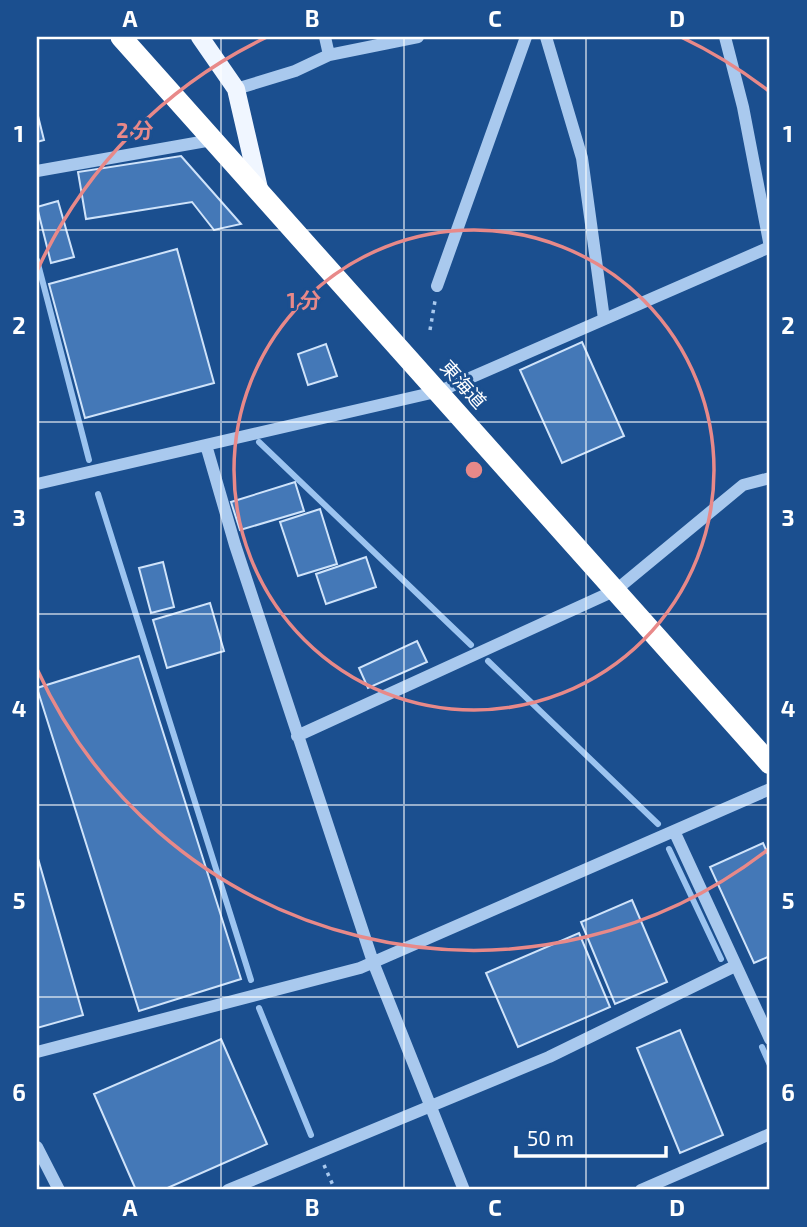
<svg xmlns="http://www.w3.org/2000/svg" width="807" height="1227" font-family="'Exo 2','Noto Sans JP',sans-serif">
	<rect width="100%" height="100%" fill="#1b4f8f"/>
	<g fill="none" stroke-linecap="round" stroke-linejoin="round">
		<path stroke="#9cc4f0" stroke-width="6" d="M 37,260 L 89,460
			M 259,442 L 471,645
			M 98,494 L 251,980
			M 488,661 L 658,824
			M 669,849 L 721,959
			M 259,1008 L 311,1135
			M 762,1047 L 770,1065"/>
	</g>
	<path fill="#4478b7" stroke="#cfe3fa" stroke-width="2" d="M 37,112 L 44,140 L 37,142 Z
		M 181,156 L 241,224 L 214,230 L 192,202 L 86,219 L 78,172 Z
		M 58,201 L 74,257 L 51,263 L 37,207 Z
		M 177,249 L 214,383 L 85,418 L 49,284 Z
		M 582,342 L 624,436 L 562,463 L 520,370 Z
		M 326,344 L 337,376 L 308,385 L 298,354 Z
		M 295,482 L 304,511 L 240,530 L 231,502 Z
		M 320,509 L 337,564 L 298,576 L 280,522 Z
		M 366,557 L 376,587 L 326,604 L 316,574 Z
		M 163,562 L 174,607 L 151,613 L 139,568 Z
		M 210,603 L 224,651 L 167,668 L 153,620 Z
		M 417,641 L 427,662 L 368,688 L 359,668 Z
		M 139,656 L 241,979 L 139,1011 L 37,688 Z
		M 763,843 L 770,859 L 770,956 L 754,963 L 710,867 Z
		M 37,855 L 83,1015 L 37,1028 Z
		M 632,900 L 667,982 L 615,1004 L 581,922 Z
		M 579,933 L 610,1007 L 518,1047 L 486,973 Z
		M 680,1030 L 723,1135 L 680,1153 L 637,1048 Z
		M 221,1039 L 267,1144 L 163,1190 L 136,1190 L 94,1094 Z"/>
	<g fill="none" stroke-linecap="round" stroke-linejoin="round">
		<path stroke="#a9c9ee" stroke-width="3.5" stroke-dasharray="3.5 5" stroke-linecap="butt" d="M 430,330 L 435,301
			M 324,1165 L 335,1190"/>
		<path stroke="#a9c9ee" stroke-width="12" d="M 325,37 L 329,55
			M 546,37 L 582,158 L 604,319
			M 725,37 L 743,107 L 770,247
			M 236,89 L 295,71 L 329,55 L 418,37
			M 37,171 L 212,140
			M 437,286 L 526,37
			M 206,445 L 235,545 L 373,962 L 464,1190
			M 37,484 L 440,391 L 770,247
			M 297,736 L 616,590 L 743,485 L 770,478
			M 675,833 L 770,1039
			M 37,1052 L 360,968 L 770,789
			M 37,1147 L 59,1190
			M 228,1190 L 549,1057 L 735,966
			M 641,1190 L 770,1134"/>
		<path stroke="#f0f6ff" stroke-width="18" d="M 200,37 L 236,89 L 260,193"/>
		<path stroke="#fff" stroke-width="21" d="M 121,37 L 770,764"/>
	</g>
	<path fill="none" stroke="#fff" stroke-width="2" stroke-opacity="0.55" d="M 221,37 L 221,1190M 404,37 L 404,1190M 586,37 L 586,1190M 37,230 L 770,230M 37,422 L 770,422M 37,614 L 770,614M 37,805 L 770,805M 37,997 L 770,997"/>
	<g fill="none" stroke="#e88989" stroke-width="3.5">
		<circle cx="474" cy="470" r="240"/>
		<path d="M770 848A480 480 0 0 1 37 669M37 271A480 480 0 0 1 267 37M681 37A480 480 0 0 1 770 92"/>
	</g>
	<g text-anchor="middle" dominant-baseline="central" stroke-width="6" stroke-linejoin="round" paint-order="stroke">
		<g font-size="19" fill="#fff" stroke="#1b4f8f">
			<text transform="translate(464 384) rotate(48)">東海道</text>
		</g>
	</g>
	<circle cx="474" cy="470" r="10" fill="#e88989" stroke="#1b4f8f" stroke-width="3.5"/>
	<g font-size="21" text-anchor="middle" font-weight="bold" fill="#e88989" stroke="#1b4f8f" stroke-width="6" stroke-linejoin="round" paint-order="stroke">
		<text x="135" y="138">2 分</text>
		<text x="304" y="308">1 分</text>
	</g>
	<rect width="807" height="1227" fill="none" stroke="#1b4f8f" stroke-width="77"/>
	<path d="M516 1146v10h150v-10" fill="none" stroke="#ffffff" stroke-width="3.5"/>
	<text x="527" y="1146" font-size="21" fill="#ffffff" stroke="#1b4f8f" stroke-width="5" paint-order="stroke">50 m</text>
	<rect x="38" y="38" width="730" height="1150" fill="none" stroke="#fff" stroke-width="2.5"/>
	<g font-size="23" text-anchor="middle" font-weight="bold" fill="#fff">
		<text x="130" y="27">A</text>
		<text x="312" y="27">B</text>
		<text x="495" y="27">C</text>
		<text x="677" y="27">D</text>
		<text x="19" y="142">1</text>
		<text x="788" y="142">1</text>
		<text x="19" y="334">2</text>
		<text x="788" y="334">2</text>
		<text x="19" y="526">3</text>
		<text x="788" y="526">3</text>
		<text x="19" y="717">4</text>
		<text x="788" y="717">4</text>
		<text x="19" y="909">5</text>
		<text x="788" y="909">5</text>
		<text x="19" y="1101">6</text>
		<text x="788" y="1101">6</text>
		<text x="130" y="1216">A</text>
		<text x="312" y="1216">B</text>
		<text x="495" y="1216">C</text>
		<text x="677" y="1216">D</text>
	</g>
</svg>
